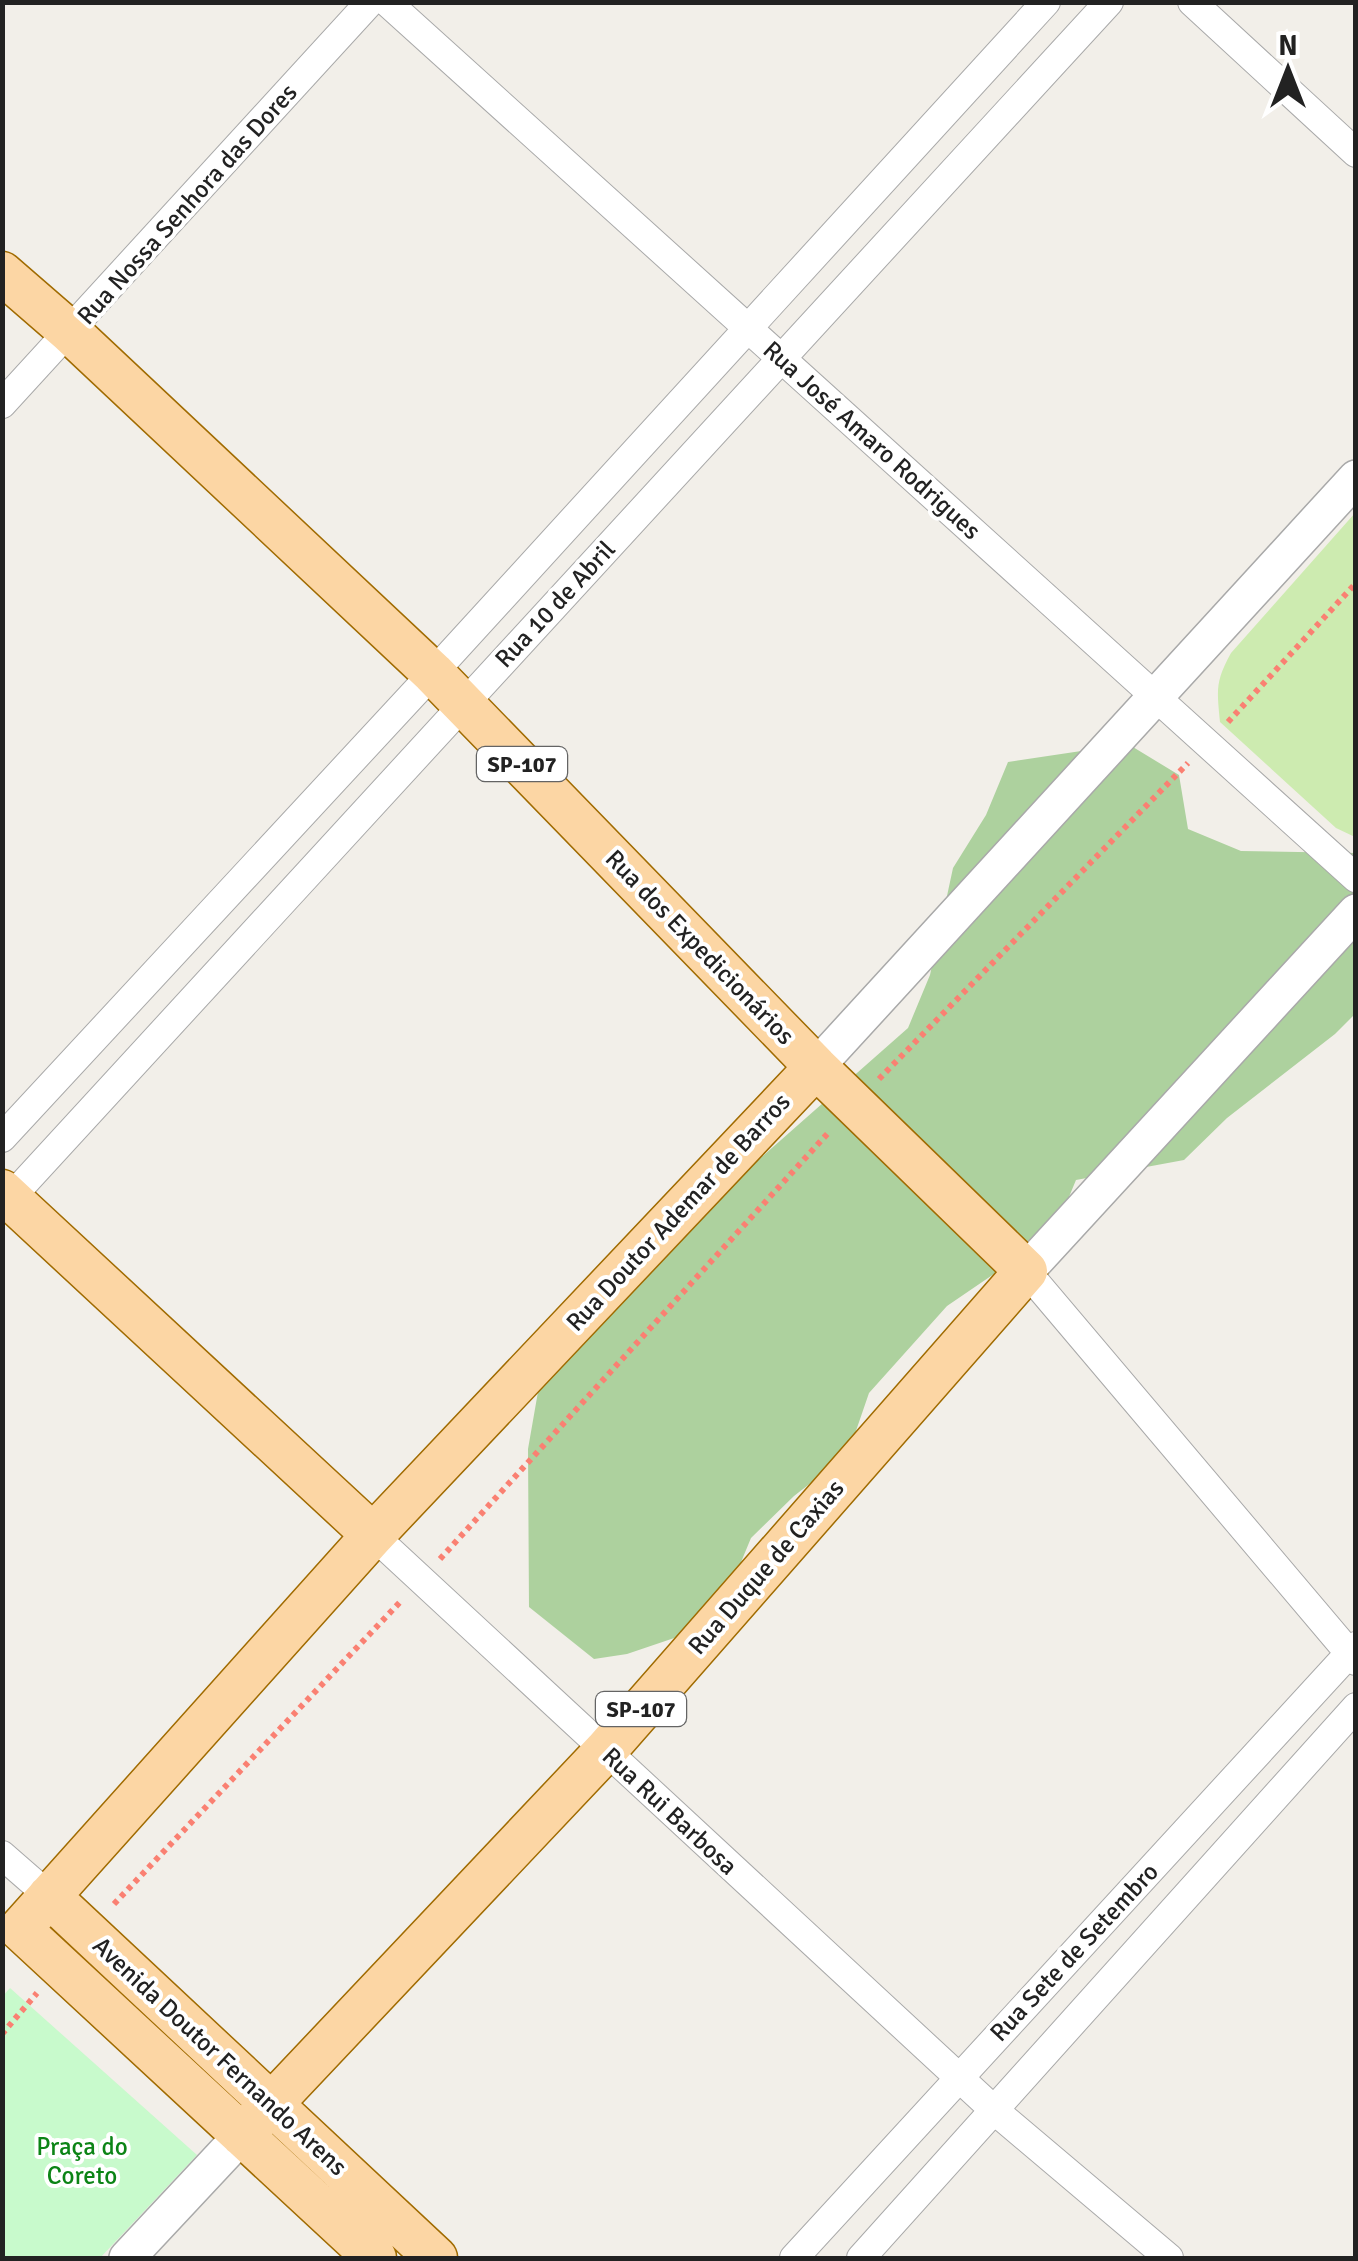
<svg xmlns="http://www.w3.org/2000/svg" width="1358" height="2261" font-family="Signika,sans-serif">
	<rect width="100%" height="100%" fill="#f2efe9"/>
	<path fill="#cdebb0" d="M 1355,513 L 1355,837 L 1336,828 L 1220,722 C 1217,690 1215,682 1231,653 Z"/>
	<path fill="#add19e" d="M 1128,744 L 1179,775 L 1188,829 L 1241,851 L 1355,853 L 1355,1014 L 1335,1034 L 1227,1118 L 1184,1160 L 1076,1180 L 1054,1233 L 947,1306 L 869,1393 L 848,1454 L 794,1496 L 751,1538 L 729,1591 L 686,1634 L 627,1654 L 594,1659 L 529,1607 L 528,1449 L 539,1386 L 670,1238 L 908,1028 L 930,975 L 953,868 L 986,815 L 1008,762 Z"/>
	<path fill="#c8facc" d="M 10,1988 L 197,2155 L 100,2258 L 3,2258 L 2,1997 Z"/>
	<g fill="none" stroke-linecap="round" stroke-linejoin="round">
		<defs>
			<path id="minor" d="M 387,2 L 1356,878
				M 1192,2 L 1356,153
				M 2,404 L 370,2
				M 2,1138 L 433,673 L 1046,2
				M 2,1207 L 1109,2
				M 1026,1271 L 1356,1661
				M 373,1535 L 994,2110 L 1169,2258
				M 2,1855 L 49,1896
				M 794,2258 L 1356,1646
				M 861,2258 L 1356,1707"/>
			<path id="tertiary" d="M 816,1067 L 1356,478
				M 1026,1271 L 1356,912
				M 127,2258 L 242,2135"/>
			<path id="primary" d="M 2,273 L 70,332 L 433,673 L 816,1067 L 1026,1271 L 605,1751 L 242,2135
				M 2,1191 L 373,1535
				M 49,1896 L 436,2258
				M 375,2258 L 20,1929 L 373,1535 L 816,1067"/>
		</defs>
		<use href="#minor" stroke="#a9a9a9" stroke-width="30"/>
		<use href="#tertiary" stroke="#a9a9a9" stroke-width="38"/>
		<use href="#primary" stroke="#a06b00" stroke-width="45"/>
		<path stroke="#fa8072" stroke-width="6" stroke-dasharray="5 5" stroke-linecap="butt" d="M 1228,722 L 1356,583
			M 879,1079 L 1188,763
			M 440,1559 L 829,1132
			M 114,1904 L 401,1601
			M 2,2034 L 37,1993"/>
		<use href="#minor" stroke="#fff" stroke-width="28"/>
		<use href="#tertiary" stroke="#fff" stroke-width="35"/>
		<use href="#primary" stroke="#fcd6a4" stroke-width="42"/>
	</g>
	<g text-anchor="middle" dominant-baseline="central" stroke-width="8" stroke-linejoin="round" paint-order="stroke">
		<g fill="#fff" stroke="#646464" stroke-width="2.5">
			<rect x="477" y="747" width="90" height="34" rx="8"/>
			<rect x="596" y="1692" width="90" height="34" rx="8"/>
		</g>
		<g font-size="22" font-weight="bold" fill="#222">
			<text x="522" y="764">SP-107</text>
			<text x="641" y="1709">SP-107</text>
		</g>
		<g font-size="25" fill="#222" stroke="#fff">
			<text transform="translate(187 204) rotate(-48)">Rua Nossa Senhora das Dores</text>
			<text transform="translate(872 440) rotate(42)">Rua José Amaro Rodrigues</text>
			<text transform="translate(555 604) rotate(-47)">Rua 10 de Abril</text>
			<text transform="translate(700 947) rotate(46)">Rua dos Expedicionários</text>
			<text transform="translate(678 1212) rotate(-47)">Rua Doutor Ademar de Barros</text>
			<text transform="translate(766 1567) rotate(-49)">Rua Duque de Caxias</text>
			<text transform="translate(670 1811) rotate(43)">Rua Rui Barbosa</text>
			<text transform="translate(1074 1952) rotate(-47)">Rua Sete de Setembro</text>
			<text transform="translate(220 2056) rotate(43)">Avenida Doutor Fernando Arens</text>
		</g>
		<g font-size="25" fill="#0c8416" stroke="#fff">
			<text x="82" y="2146">Praça do<tspan x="82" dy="29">Coreto</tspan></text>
		</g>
	</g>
	<rect width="1358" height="2261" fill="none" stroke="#222222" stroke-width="10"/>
	<g transform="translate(1288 70)" stroke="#ffffff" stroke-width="8" paint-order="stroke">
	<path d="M0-8L18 38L0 25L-18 38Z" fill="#222222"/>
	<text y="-15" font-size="28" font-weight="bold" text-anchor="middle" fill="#222222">N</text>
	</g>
</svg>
